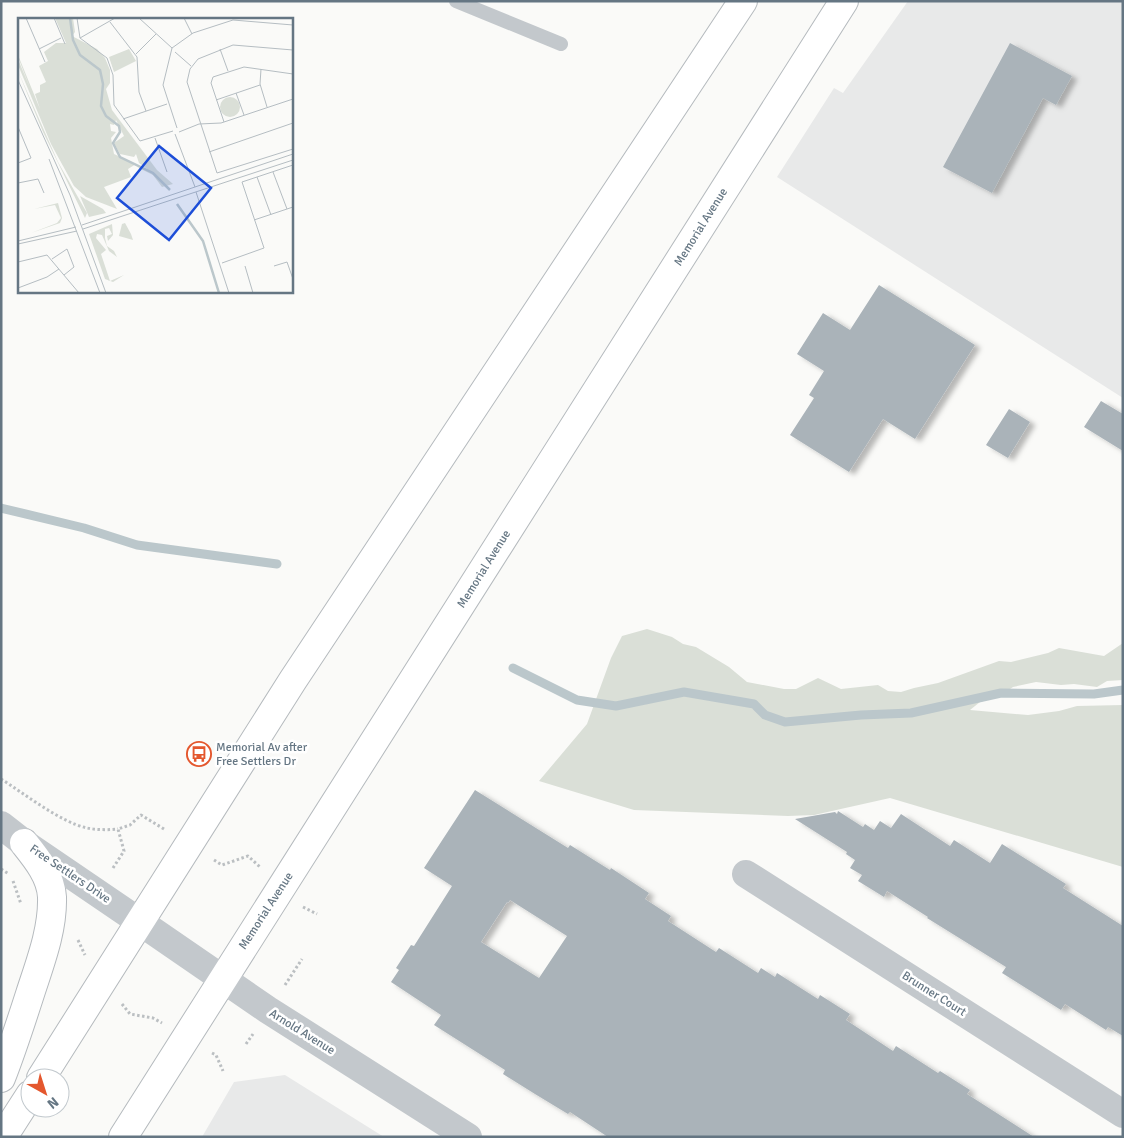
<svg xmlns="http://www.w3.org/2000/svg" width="1124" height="1138" font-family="Signika,sans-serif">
	<defs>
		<filter id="shadow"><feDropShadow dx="5.5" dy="3" stdDeviation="2.5" flood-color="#0004"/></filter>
	</defs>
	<rect width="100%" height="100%" fill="#fafaf8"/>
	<path fill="#e8e9e9" d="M 908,1 L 1123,1 L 1123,398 L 777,177 L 834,88 L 843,93 Z
		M 285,1075 L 384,1137 L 202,1137 L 234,1082 Z"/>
	<path fill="#dadfd7" d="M 647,629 L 672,637 L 683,644 L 696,647 L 729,667 L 747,682 L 784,689 L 796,689 L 818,678 L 841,689 L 878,685 L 888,691 L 901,692 L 914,688 L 938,683 L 999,661 L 1011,662 L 1048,653 L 1059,648 L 1104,656 L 1123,643 L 1123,680 L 1107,681 L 1097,687 L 1074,684 L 1061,685 L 1036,682 L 1013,687 L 998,697 L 980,702 L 970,710 L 1028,715 L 1059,711 L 1077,706 L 1123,705 L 1123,867 L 890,798 L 814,815 L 788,816 L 634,810 L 539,781 L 587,724 L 611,658 L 622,636 Z"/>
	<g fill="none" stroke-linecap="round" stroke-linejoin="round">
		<path stroke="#bbc7cb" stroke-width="9" d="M 1,508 L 84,528 L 137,545 L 277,564
			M 513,668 L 577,700 L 616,706 L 684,692 L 754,704 L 765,715 L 785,722 L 861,715 L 911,713 L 1001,693 L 1094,694 L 1123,690"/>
	</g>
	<path fill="#aab3b9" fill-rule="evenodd" filter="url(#shadow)" d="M 1010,43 L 1072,76 L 1056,105 L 1043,98 L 992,193 L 943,167 Z
		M 879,285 L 975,345 L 915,439 L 883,419 L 849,472 L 790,435 L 814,398 L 809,395 L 824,371 L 797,354 L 823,313 L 850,330 Z
		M 1101,401 L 1123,414 L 1123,451 L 1084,427 Z
		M 1009,409 L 1030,422 L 1008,458 L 986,445 Z
		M 475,790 L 568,848 L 570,845 L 610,870 L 611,868 L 649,893 L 645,899 L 671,916 L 668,921 L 716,952 L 719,948 L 758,973 L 761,968 L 775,977 L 777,973 L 818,999 L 820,995 L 850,1014 L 846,1020 L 893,1051 L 896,1046 L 938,1073 L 940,1071 L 970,1090 L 967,1094 L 1034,1137 L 608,1137 L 570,1112 L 568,1114 L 535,1094 L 503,1074 L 505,1070 L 434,1025 L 441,1015 L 391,982 L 399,970 L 396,968 L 411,945 L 414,946 L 452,886 L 424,868 ZM 510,900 L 567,936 L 539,978 L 481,942 L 507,902 L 508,903 Z
		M 838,811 L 863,827 L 865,824 L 874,830 L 880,821 L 891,828 L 901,814 L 950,846 L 954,840 L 990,863 L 1002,844 L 1066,884 L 1063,888 L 1123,926 L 1123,1036 L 1108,1027 L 1106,1030 L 1065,1004 L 1061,1010 L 1002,973 L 1006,967 L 927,918 L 928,917 L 887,891 L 884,897 L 858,881 L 862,875 L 850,868 L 855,860 L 846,854 L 847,852 L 795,819 L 835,812 L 837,814 Z"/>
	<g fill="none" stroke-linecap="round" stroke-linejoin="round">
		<defs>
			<path id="primary" d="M 1,1078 C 12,1050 21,1022 30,994 C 40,963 53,930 52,897 C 51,876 36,858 24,843
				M 41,1078 L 293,680 L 743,1
				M 3,1137 L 30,1095
				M 123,1137 L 844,1"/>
		</defs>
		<use href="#primary" stroke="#b5babe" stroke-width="30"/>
		<path stroke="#bbbfc2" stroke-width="3" stroke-dasharray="2.5 2.5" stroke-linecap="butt" d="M 1,779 C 25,794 60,822 87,828 C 97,830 108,830 118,829
			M 214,860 L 222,865 L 248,856 L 260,867
			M 113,868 L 124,851 L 118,829 L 130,825 L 141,815 L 164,829
			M 1,869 L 9,874
			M 13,881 L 21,904
			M 303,907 L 317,914
			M 78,940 L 85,955
			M 285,985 L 302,959
			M 122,1004 L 130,1014 L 153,1018 L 162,1023
			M 246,1044 L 253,1034
			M 212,1053 L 216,1055 L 223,1071"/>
		<path stroke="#c3c8cc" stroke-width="14" d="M 456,1 L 561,44"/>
		<path stroke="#c3c8cc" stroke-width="28" d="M 1,825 L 24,843 L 140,922
			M 746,874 L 1123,1114"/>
		<path stroke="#c3c8cc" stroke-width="28" d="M 140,922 L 268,1010 L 468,1137"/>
		<use href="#primary" stroke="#fff" stroke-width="28"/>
	</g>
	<defs>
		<symbol id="bus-ring" viewBox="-11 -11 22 22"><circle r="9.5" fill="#fff" stroke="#e4572e" stroke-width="1.5"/><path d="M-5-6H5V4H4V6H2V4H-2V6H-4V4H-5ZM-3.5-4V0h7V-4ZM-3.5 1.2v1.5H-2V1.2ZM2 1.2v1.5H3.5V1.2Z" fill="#e4572e"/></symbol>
	</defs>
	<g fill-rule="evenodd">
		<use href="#bus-ring" x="185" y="740" width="28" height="28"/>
	</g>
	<g text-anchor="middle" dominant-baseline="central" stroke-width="5" stroke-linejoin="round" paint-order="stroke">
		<g font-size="12" fill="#657683" stroke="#fff">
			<text transform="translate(701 227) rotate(-58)">Memorial Avenue</text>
			<text transform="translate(484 569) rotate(-58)">Memorial Avenue</text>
			<text transform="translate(70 874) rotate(34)">Free Settlers Drive</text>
			<text transform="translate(266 911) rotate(-57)">Memorial Avenue</text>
			<text transform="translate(934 994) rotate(32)">Brunner Court</text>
			<text transform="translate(302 1032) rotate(32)">Arnold Avenue</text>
		</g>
		<g font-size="12" fill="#657683" stroke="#fff" text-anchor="start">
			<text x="216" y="747">Memorial Av after<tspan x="216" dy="14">Free Settlers Dr</tspan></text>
		</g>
	</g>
	<g transform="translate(18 18)">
		<rect width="275" height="275" fill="#fafaf8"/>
		<path d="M 37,0 L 55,0 L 57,14 L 54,18 L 79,31 L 87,40 L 92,52 L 92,65 L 88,71 L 94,92 L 139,152 L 155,166 L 144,169 L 135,157 L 119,149 L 132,153 L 121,145 L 118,136 L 116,139 L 102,136 L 96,125 L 106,118 L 98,102 L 96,107 L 92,106 L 93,113 L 98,114 L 93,120 L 96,136 L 118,146 L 110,151 L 113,159 L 86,169 L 99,191 L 68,179 L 56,168 L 33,126 L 0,47 L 0,41 L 12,70 L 0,39 L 0,37 L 22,91 L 17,76 L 22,74 L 22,67 L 28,64 L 21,48 L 30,43 L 26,34 L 38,25 L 48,25 ZM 111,31 L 118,43 L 96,54 L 91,39 ZM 0,53 L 40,144 L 69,195 L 67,200 L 25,114 ZM202 89a10 10 0 1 1 20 0a10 10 0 1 1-20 0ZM 62,178 L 85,191 L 88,195 L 71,199 ZM 40,185 L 44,200 L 42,205 L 13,215 L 39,205 L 43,200 L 37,187 L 16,191 ZM 107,205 L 113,216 L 115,222 L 101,218 L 104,206 ZM 94,206 L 95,217 L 90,223 L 89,218 L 94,216 L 91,210 L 87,211 L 87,220 L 89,228 L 96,233 L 99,239 L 91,233 L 84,217 L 79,216 L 78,220 L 88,232 L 83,236 L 92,263 L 106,257 L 95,264 L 87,261 L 71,216 Z" fill="#dadfd7"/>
		<path fill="none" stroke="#bbc7cb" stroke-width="2.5" d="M 52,0 L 55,22 L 62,37 L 82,52 L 85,66 L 83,88 L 88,98 L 101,108 L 102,114 L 95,125 L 102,139 L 135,155 L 152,172M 159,186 L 185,223 L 201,275"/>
		<path fill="none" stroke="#b5bdc2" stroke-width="1" d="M 8,0 L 27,44M 36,0 L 47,26M 59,0 L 62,20 L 89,40 L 95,57 L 96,87 L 122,123 L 155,113M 121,0 L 154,30M 166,0 L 174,16M 92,4 L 119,39 L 121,74 L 128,93M 62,20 L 97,0M 21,31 L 43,20M 202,31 L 210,53M 275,32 L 215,27 L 180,41 L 172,51 L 169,64 L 199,155 L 275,131M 157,34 L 173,48M 118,36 L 138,16M 243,51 L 242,66 L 249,89M 0,62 L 52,177 L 88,275M 218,75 L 226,97M 198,82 L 242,67M 105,101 L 149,86M 206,104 L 193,65 L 195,59 L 226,49 L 275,56M 0,109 L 13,140 L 0,145M 159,110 L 145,67 L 154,30 L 175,15 L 215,2 L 275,7M 161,114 L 181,106 L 203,105 L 275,81M 157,116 L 177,169M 137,120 L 149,154M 191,134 L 275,105M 31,141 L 82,275M 255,154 L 269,191M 239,159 L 253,197M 0,165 L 20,161 L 26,175M 178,174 L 211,275M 236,202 L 275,189M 64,207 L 275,136M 65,211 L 275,142M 0,223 L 58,209M 0,226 L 59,213M 34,241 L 49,231 L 56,249 L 46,257M 0,244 L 29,237 L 61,275M 204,245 L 246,230 L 224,164 L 275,147M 227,248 L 235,275M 256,248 L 269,244 L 275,261M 0,270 L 29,259 L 41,251"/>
		<path fill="#1d4ed8" fill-opacity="0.15" stroke="#1d4ed8" stroke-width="2.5" d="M 141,128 L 193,170 L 151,222 L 99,180 Z"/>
		<rect width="275" height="275" fill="none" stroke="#657683" stroke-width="2.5"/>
	</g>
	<rect width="1124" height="1138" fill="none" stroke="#657683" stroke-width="5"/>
	<g transform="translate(45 1093) rotate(141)"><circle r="24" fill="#ffffff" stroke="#c1c8cd"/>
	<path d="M0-4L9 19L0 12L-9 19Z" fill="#e4572e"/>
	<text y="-8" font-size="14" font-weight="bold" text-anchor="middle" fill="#657683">N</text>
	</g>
</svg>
